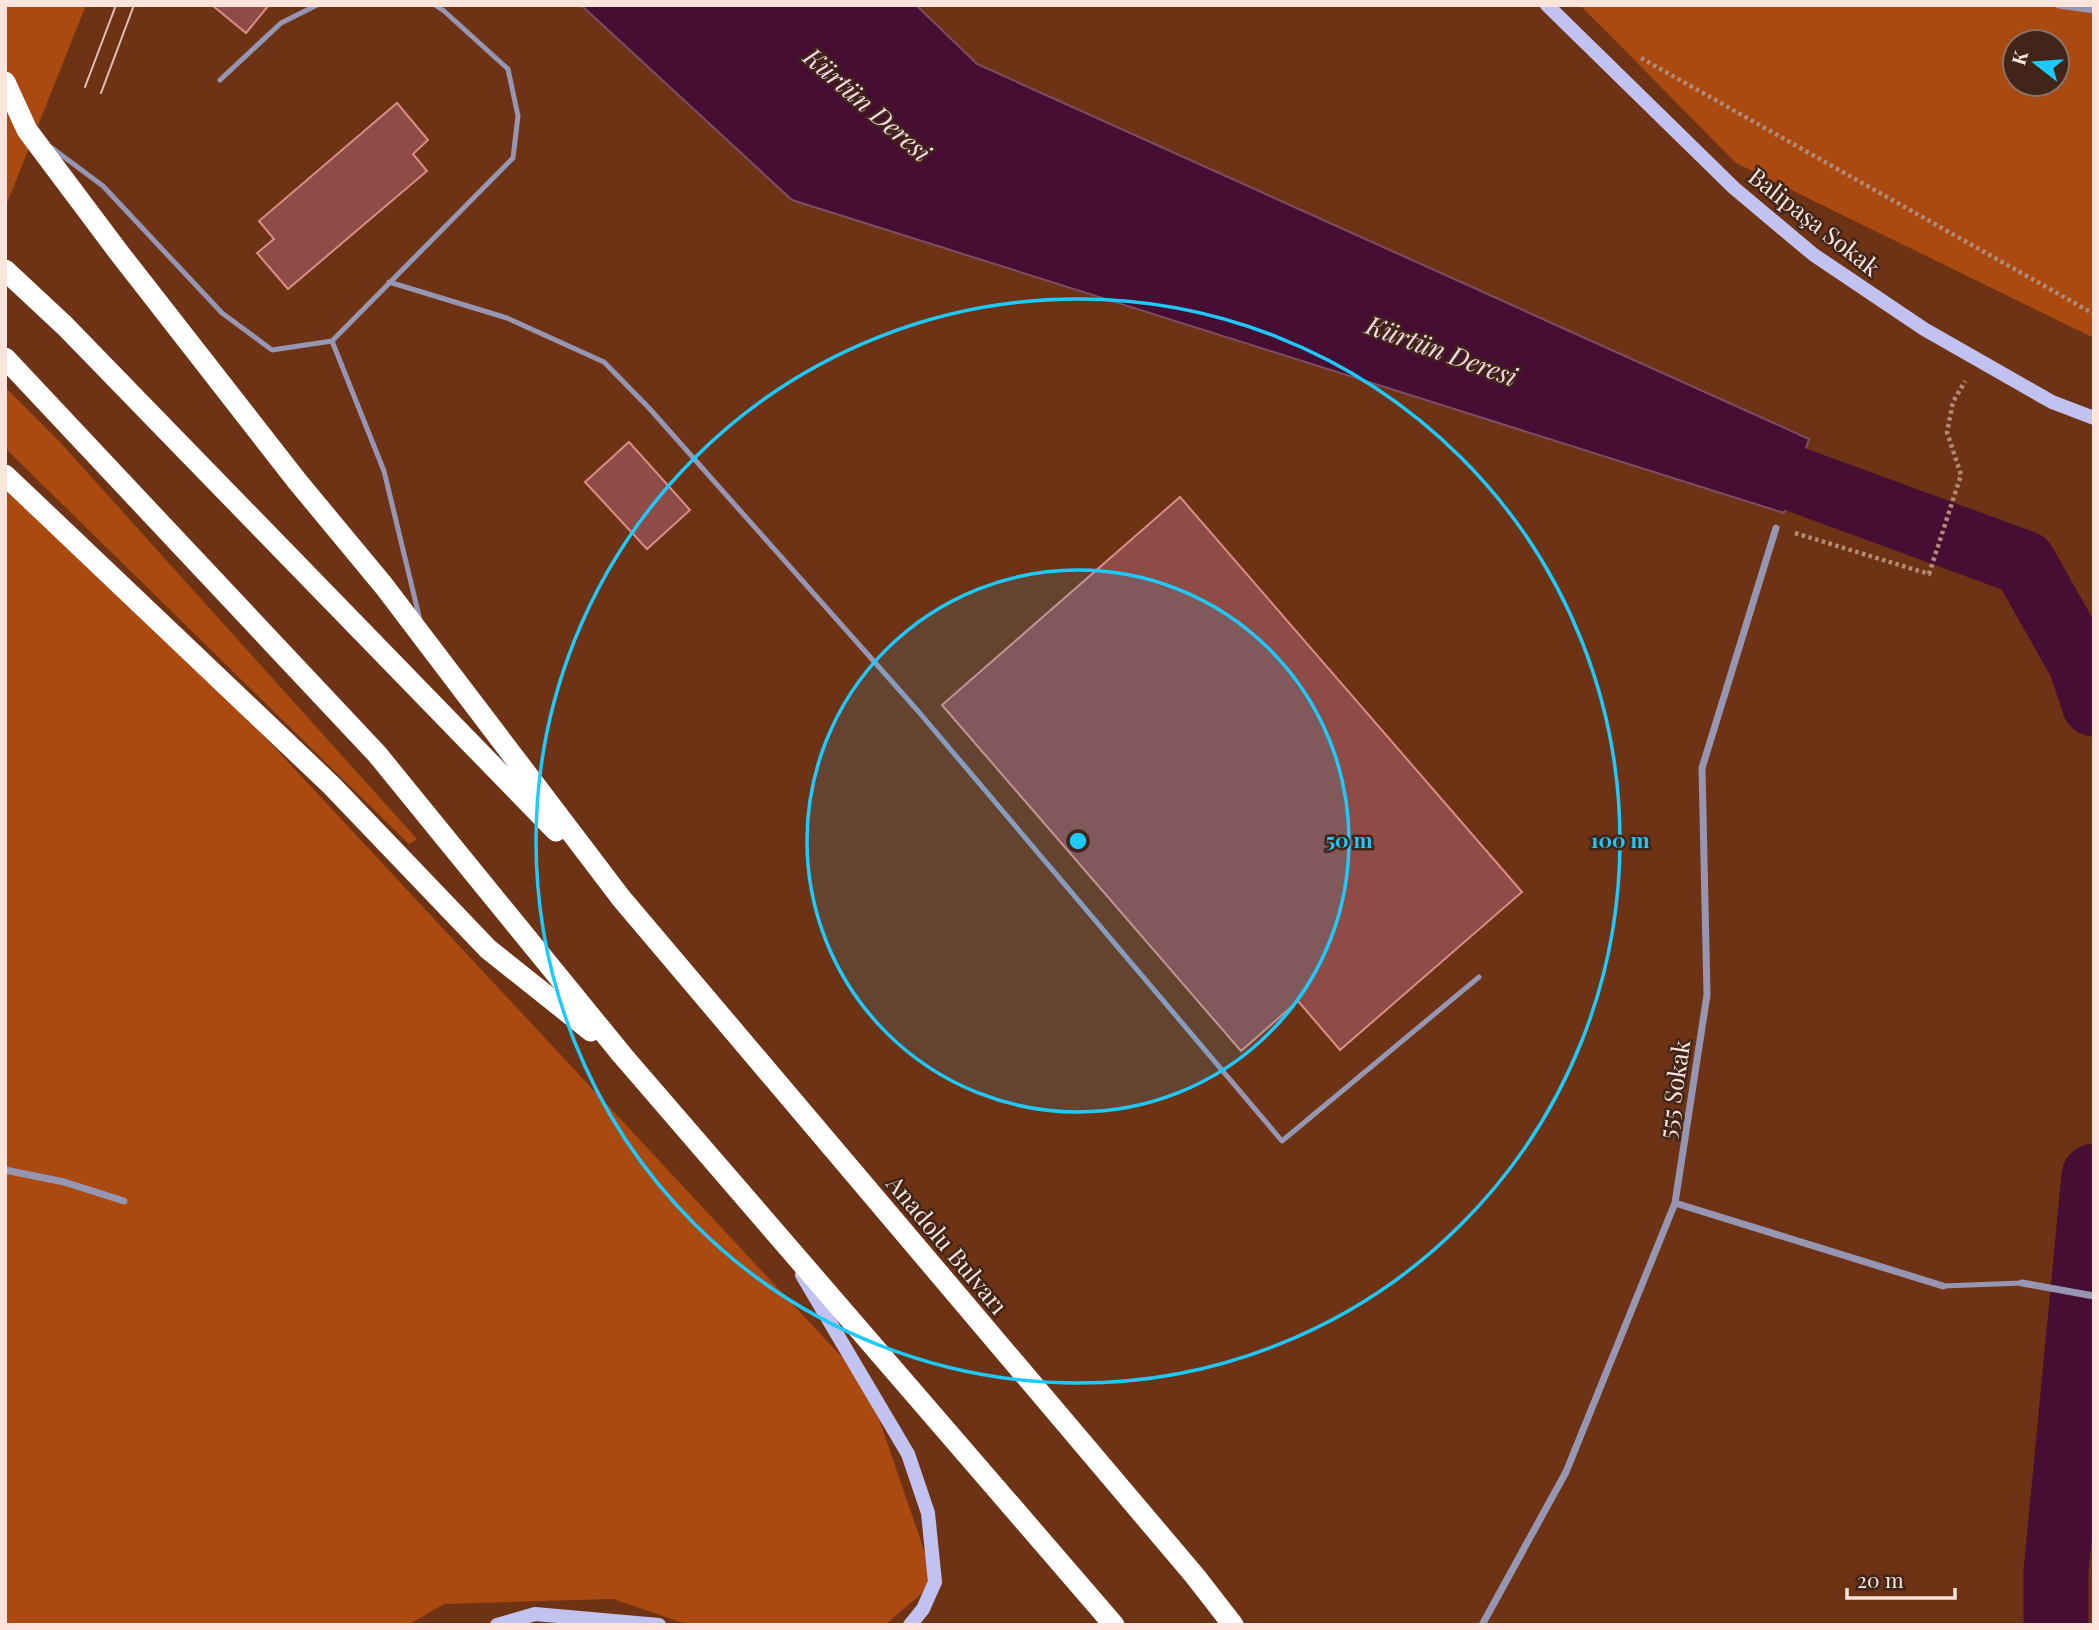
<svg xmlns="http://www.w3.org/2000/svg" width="2099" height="1630" font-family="'Playfair Display',serif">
	<rect width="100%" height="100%" fill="#6e3315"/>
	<path fill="#ab4a10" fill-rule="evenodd" d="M 5,5 L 86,5 L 5,208 Z
		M 1580,5 L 2094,5 L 2094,338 L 1736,163 ZM 2015,42 L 2057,42 L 2057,84 L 2015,84 Z
		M 5,387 L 59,441 L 417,839 L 409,844 L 5,448 Z
		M 5,481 L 155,619 L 867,1384 L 935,1582 L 885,1625 L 689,1625 L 613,1599 L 444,1604 L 408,1625 L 5,1625 Z"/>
	<path fill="#460e32" stroke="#7c4e65" stroke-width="2" d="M 581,5 L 916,5 L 977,64 L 1809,439 L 1784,513 L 792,200 Z"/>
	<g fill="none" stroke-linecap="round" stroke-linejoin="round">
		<path stroke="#460e32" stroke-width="65" d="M 1713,449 L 2024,563 L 2081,664 L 2094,704
			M 2056,1625 L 2056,1572 L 2094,1176"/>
	</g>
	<path fill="#8f4b45" stroke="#d98d86" stroke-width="2" d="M 212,5 L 269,5 L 246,33 Z
		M 397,103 L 428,140 L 413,154 L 427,171 L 288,289 L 257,253 L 274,239 L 259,221 Z
		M 629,442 L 690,510 L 647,549 L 585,482 Z
		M 1180,497 L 1522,892 L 1340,1050 L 1298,1001 L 1241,1051 L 942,705 Z"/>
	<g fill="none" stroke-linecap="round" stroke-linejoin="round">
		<path stroke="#b38a76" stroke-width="4.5" stroke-dasharray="3.5 3.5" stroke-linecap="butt" d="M 1641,58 L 2094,314
			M 1795,533 L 1929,574 L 1961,475 L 1947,432 L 1953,402 L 1965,381"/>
		<path stroke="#9696b3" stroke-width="5" d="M 220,80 L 281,23 L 317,5
			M 52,148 L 103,186 L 222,313 L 272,350 L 332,341 L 513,158 L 518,116 L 508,69 L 444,11 L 435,5
			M 389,282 L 507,318 L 604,362 L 649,408 L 918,711 L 1282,1141 L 1479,977
			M 332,341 L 384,471 L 420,620
			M 1943,1286 L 2022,1283"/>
		<path stroke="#9696b3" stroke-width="7" d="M 2059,5 L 2094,10
			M 5,1170 L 64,1182 L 124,1201
			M 1675,1203 L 1943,1286
			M 2022,1283 L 2094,1296
			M 1482,1625 L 1566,1472 L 1675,1203 L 1707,995 L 1702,768 L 1776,528"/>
		<path stroke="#c2c2f0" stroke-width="14" d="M 1547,5 L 1734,188 L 1814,255 L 1924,329 L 2052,402 L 2094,418
			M 802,1275 L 908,1454 L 928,1513 L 935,1582 L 923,1609 L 910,1625
			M 497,1625 L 535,1614 L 659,1625"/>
		<path stroke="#fff" stroke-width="21" d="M 5,82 L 27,130 L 120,254 L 297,481 L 384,586 L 621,898 L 1195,1576 L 1233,1625
			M 5,270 L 65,326 L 556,831
			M 5,358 L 377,754 L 623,1056 L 1114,1625
			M 5,475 L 332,786 L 488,949 L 591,1031"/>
		<path stroke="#e0c2b6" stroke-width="2" d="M 85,87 L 116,5
			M 101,93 L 134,5"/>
	</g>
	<circle cx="1078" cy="841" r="271" fill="#1dc9fd" fill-opacity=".12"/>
	<g fill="none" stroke="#1dc9fd" stroke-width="3.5">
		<circle cx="1078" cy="841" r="271"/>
		<circle cx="1078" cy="841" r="542"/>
	</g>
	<g text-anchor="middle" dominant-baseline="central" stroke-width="5" stroke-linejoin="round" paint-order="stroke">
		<g font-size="24" fill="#fbe4db" stroke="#402518">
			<text transform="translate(1815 221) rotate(38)">Balipaşa Sokak</text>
			<text transform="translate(1673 1089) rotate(-81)">555 Sokak</text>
			<text transform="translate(948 1244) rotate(50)">Anadolu Bulvarı</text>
		</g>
		<g font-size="26" font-style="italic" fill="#f4d7e6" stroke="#402518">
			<text transform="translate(868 104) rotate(41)">Kürtün Deresi</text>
			<text transform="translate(1442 350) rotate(20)">Kürtün Deresi</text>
		</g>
	</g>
	<circle cx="1078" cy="841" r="10" fill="#1dc9fd" stroke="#402518" stroke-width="3.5"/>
	<g font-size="21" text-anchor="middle" font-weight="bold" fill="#1dc9fd" stroke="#402518" stroke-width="5" stroke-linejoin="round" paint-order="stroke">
		<text x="1349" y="848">50 m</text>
		<text x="1620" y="848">100 m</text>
	</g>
	<rect width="2099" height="1630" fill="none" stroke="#fbe4db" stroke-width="14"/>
	<g transform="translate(2036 63) rotate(287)"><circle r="33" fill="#402518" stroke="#8b7166" stroke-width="2"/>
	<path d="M0-5L12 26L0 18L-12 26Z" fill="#1dc9fd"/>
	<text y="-10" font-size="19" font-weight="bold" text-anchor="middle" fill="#fbe4db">K</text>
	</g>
	<path d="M1847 1588v10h108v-10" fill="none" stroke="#fbe4db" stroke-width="3.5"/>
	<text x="1857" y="1588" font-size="21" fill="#fbe4db" stroke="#402518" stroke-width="5" paint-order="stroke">20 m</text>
</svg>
